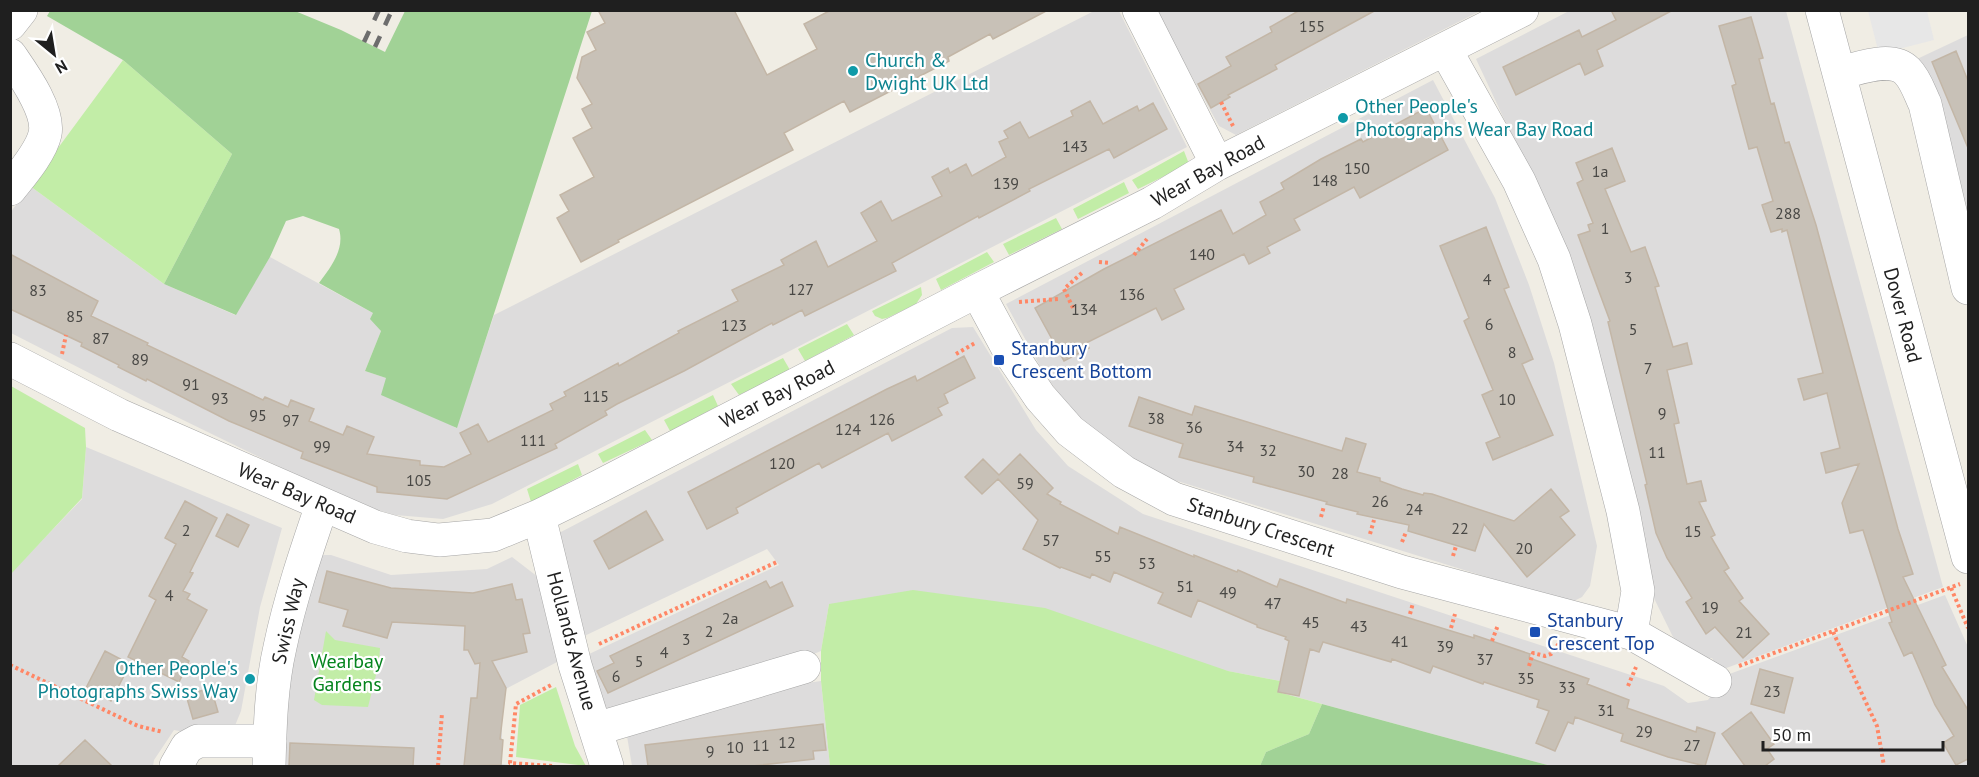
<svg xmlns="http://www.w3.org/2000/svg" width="1979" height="777" font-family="'PT Sans',sans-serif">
	<rect width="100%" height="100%" fill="#f0ede4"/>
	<path fill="#dddcdc" d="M 1094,11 L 1119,11 L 1187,147 L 492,504 L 443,519 L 395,515 L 354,503 L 144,401 L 11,333 L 10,213 L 30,186 L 164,284 L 235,315 L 270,257 L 373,313 L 381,331 L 365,371 L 386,378 L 456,428 L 494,315 Z
		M 1156,11 L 1480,11 L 1236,135 L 1219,126 Z
		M 1569,11 L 1786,11 L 1943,587 L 1713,673 L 1716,665 L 1712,658 L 1699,659 L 1673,637 L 1648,586 L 1534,183 L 1476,59 Z
		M 1968,35 L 1968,238 L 1917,59 Z
		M 1433,80 L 1495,198 L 1529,285 L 1554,363 L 1597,546 L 1590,586 L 1582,597 L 1570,603 L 1174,480 L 1138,462 L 1084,421 L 1063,400 L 1041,368 L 1006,304 Z
		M 973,327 L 1036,430 L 1068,466 L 1143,514 L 1664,686 L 1688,703 L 1708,700 L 1724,676 L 1945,595 L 1968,647 L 1968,766 L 1551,766 L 1278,692 L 1280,681 L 1228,671 L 829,604 L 821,651 L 801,659 L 603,712 L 587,655 L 779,565 L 767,549 L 578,639 L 559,533 L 952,328 Z
		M 86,447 L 282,528 L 260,607 L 241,711 L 234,728 L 211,737 L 174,730 L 154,760 L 153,766 L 11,766 L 10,574 L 82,499 Z
		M 316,555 L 331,555 L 391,575 L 487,569 L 512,557 L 538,577 L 557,662 L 502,691 L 502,764 L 514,766 L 279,766 L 300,577 Z
		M 821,681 L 830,766 L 632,766 L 627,736 L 765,689 Z"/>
	<path fill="#c2eda7" d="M 123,60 L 232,154 L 164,284 L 30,186 Z
		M 1184,151 L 1189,164 L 1138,189 L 1132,180 Z
		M 1124,182 L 1129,193 L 1078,219 L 1073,209 Z
		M 1056,218 L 1062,229 L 1009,255 L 1003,244 Z
		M 987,252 L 994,262 L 941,290 L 936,279 Z
		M 921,287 L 922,295 L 916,304 L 887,318 L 882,319 L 875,316 L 872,311 Z
		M 847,324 L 854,335 L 805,361 L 798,349 Z
		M 783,358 L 790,370 L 739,395 L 731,384 Z
		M 11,386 L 85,428 L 86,447 L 82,498 L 11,574 Z
		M 713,395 L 718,406 L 670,431 L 664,420 Z
		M 645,430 L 652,440 L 603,463 L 598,454 Z
		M 578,464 L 582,475 L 531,502 L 527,489 Z
		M 913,590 L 1045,608 L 1228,671 L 1280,681 L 1278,692 L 1322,704 L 1309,734 L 1266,752 L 1260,766 L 830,766 L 821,681 L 821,651 L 829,604 Z
		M 326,631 L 335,640 L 380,648 L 379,663 L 368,707 L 322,705 L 314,700 Z
		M 556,687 L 575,746 L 586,766 L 516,757 L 520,705 Z"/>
	<path fill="#a1d296" d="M 50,11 L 295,11 L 341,30 L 385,52 L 405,11 L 592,11 L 457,428 L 381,395 L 386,378 L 365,371 L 381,331 L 370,319 L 373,313 L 319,283 C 331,267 345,249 339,229 L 303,216 L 286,221 L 270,257 L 236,315 L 164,284 L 232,154 L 123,60 L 47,16 Z
		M 1322,704 L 1551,766 L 1260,766 L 1266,752 L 1309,734 Z"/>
	<path fill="#e7e7e7" d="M 1868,11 L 1927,11 L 1934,40 L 1879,54 Z"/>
	<path fill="#c8c1b7" stroke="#c3b6a6" stroke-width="1.5" d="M 598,10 L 734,10 L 767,75 L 817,49 L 804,24 L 831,10 L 1048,10 L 993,39 L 990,34 L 948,57 L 949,61 L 850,112 L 844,101 L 784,133 L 793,150 L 618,240 L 619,242 L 581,262 L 557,218 L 569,211 L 560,195 L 594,177 L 573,138 L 592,128 L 582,109 L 592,104 L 577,78 L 582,57 L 596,50 L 587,32 L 605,23 Z
		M 1300,10 L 1376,10 L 1275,65 L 1277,69 L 1228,95 L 1230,97 L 1211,108 L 1198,84 L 1231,66 L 1226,57 L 1272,32 L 1270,27 Z
		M 1611,10 L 1673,10 L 1597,50 L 1603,66 L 1585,75 L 1580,63 L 1516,95 L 1503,67 L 1579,30 L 1582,37 L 1616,20 Z
		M 1751,17 L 1763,58 L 1759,59 L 1771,104 L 1774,103 L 1785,143 L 1789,142 L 1816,225 L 1898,529 L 1913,574 L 1903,577 L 1946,665 L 1942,667 L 1968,710 L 1968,759 L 1956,765 L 1943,743 L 1954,736 L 1935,705 L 1912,652 L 1904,656 L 1889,623 L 1892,622 L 1863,530 L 1850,533 L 1842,503 L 1859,464 L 1826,473 L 1821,453 L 1840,448 L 1827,393 L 1804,400 L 1798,379 L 1823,373 L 1787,230 L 1782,232 L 1782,229 L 1771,232 L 1762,205 L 1773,201 L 1757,147 L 1749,149 L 1732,86 L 1736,84 L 1719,26 Z
		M 1956,51 L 1968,81 L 1968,148 L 1932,62 Z
		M 1090,101 L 1103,124 L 1137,106 L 1139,111 L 1153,103 L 1167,129 L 1114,158 L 1109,149 L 1029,189 L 1030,191 L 979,218 L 978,216 L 892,263 L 896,271 L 805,316 L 802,310 L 773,325 L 772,323 L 684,371 L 617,404 L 605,411 L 607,415 L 555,444 L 557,448 L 447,499 L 377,492 L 377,487 L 301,458 L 303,452 L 229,421 L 147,379 L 146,381 L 118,367 L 119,365 L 81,346 L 82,343 L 10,309 L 10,254 L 98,301 L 91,316 L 148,343 L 147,345 L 263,400 L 265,397 L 288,407 L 291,400 L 314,409 L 309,421 L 343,435 L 347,426 L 374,437 L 367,454 L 420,461 L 420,465 L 444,467 L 471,454 L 460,433 L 478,424 L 488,442 L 553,410 L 550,404 L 566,396 L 564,392 L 618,363 L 619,366 L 642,353 L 679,333 L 678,331 L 738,301 L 732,290 L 784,265 L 781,260 L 816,241 L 828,267 L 877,241 L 861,213 L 881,201 L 892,221 L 942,196 L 932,177 L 948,168 L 950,173 L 966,164 L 972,176 L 1006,157 L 999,142 L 1008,138 L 1004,131 L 1020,122 L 1029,138 L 1073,116 L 1071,111 Z
		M 1426,108 L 1448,150 L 1360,198 L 1354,187 L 1294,219 L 1300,230 L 1267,247 L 1270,253 L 1249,264 L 1244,254 L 1174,289 L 1184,309 L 1162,320 L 1156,308 L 1086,343 L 1089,348 L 1064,361 L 1035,308 L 1104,269 L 1221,210 L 1233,234 L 1266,215 L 1260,202 L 1284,189 L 1281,183 L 1321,159 L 1361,139 L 1363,142 Z
		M 1612,148 L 1625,181 L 1605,189 L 1631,252 L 1645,247 L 1659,286 L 1655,287 L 1673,347 L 1687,343 L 1692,364 L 1667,370 L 1679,423 L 1674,424 L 1687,484 L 1701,481 L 1706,501 L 1699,502 L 1715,535 L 1711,537 L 1729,568 L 1724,571 L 1743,598 L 1739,601 L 1769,634 L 1743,658 L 1715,627 L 1706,634 L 1686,602 L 1692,598 L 1667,558 L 1656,533 L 1645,485 L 1647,484 L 1608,322 L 1610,321 L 1578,235 L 1590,231 L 1588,225 L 1593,223 L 1577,183 L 1583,180 L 1576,163 Z
		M 1486,227 L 1509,287 L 1504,289 L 1533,359 L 1522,364 L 1553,435 L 1493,460 L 1486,443 L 1500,437 L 1482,395 L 1493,390 L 1464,321 L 1469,318 L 1440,246 Z
		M 964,356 L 975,378 L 944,394 L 948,403 L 938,408 L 942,415 L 892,441 L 888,433 L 822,468 L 819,463 L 736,508 L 738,513 L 707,529 L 688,492 L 887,389 L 915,376 L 917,381 Z
		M 1139,397 L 1192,415 L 1195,406 L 1342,451 L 1346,438 L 1366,444 L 1357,472 L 1380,478 L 1380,481 L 1402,489 L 1423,495 L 1424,493 L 1432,494 L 1514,521 L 1551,489 L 1569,511 L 1560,517 L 1575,535 L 1527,577 L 1484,524 L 1475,551 L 1408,531 L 1409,525 L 1357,514 L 1358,512 L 1326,504 L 1327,502 L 1253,482 L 1254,477 L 1179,457 L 1183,444 L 1129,426 Z
		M 1020,454 L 1053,488 L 1047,494 L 1061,502 L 1060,504 L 1118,534 L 1120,527 L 1194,557 L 1194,555 L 1237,572 L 1238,570 L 1277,587 L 1280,579 L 1346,603 L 1347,599 L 1474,638 L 1474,635 L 1530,654 L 1529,658 L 1589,679 L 1587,684 L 1629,700 L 1627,708 L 1696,732 L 1697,727 L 1715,733 L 1705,766 L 1668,757 L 1621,741 L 1623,734 L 1575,717 L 1573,724 L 1568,722 L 1555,751 L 1536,743 L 1549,711 L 1537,707 L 1539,700 L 1484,682 L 1483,684 L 1433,666 L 1430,673 L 1392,659 L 1391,662 L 1323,642 L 1319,652 L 1310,649 L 1299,696 L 1278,692 L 1289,641 L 1285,639 L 1286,637 L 1257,627 L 1257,625 L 1198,600 L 1191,617 L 1158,603 L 1163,593 L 1114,572 L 1110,582 L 1092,574 L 1090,578 L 1061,567 L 1060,568 L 1023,549 L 1038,520 L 998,479 L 982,494 L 965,477 L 983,459 L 999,475 Z
		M 185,501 L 217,518 L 190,572 L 193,573 L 183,591 L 190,594 L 187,599 L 207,610 L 182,657 L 189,661 L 179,682 L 128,657 L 156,600 L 149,596 L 176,544 L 165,538 Z
		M 646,511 L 663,540 L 609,569 L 594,541 Z
		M 227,514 L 249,525 L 238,547 L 216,536 Z
		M 327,571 L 391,588 L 473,593 L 512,584 L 516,600 L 522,599 L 530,633 L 523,634 L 527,652 L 492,661 L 506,688 L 500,739 L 503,740 L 501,765 L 464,766 L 471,698 L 477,698 L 480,663 L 475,664 L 468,650 L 464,650 L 465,626 L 392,622 L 387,638 L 343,626 L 348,610 L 319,602 Z
		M 766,581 L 770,588 L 782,582 L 793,606 L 608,693 L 597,671 L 614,663 L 610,656 Z
		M 105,651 L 130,664 L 111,701 L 86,688 Z
		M 1760,669 L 1793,678 L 1784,713 L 1751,704 Z
		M 211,688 L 218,712 L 193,719 L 186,695 Z
		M 1751,712 L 1774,744 L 1767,749 L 1774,759 L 1765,766 L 1745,766 L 1722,734 Z
		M 823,724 L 826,750 L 813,751 L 814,759 L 752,766 L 648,766 L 645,745 Z
		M 85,740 L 112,766 L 58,766 Z
		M 290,743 L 414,748 L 413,766 L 289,766 Z"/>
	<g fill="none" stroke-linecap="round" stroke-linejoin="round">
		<defs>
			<path id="minor" d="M 1139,10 L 1217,164
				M 1822,10 L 1968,557
				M 10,24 L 21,10
				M 1445,49 L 1519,181 L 1554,259 L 1575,324 L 1623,511 L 1638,591 L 1631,633
				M 10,55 C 23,74 50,111 45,134 C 41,152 21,175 10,189
				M 1839,73 C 1858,69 1891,55 1907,71 C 1916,80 1920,94 1925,104 L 1968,288
				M 977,291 L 1011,354 L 1040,397 L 1070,431 L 1124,472 L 1174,499 L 1402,572 L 1631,633 L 1715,681
				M 10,359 L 119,415 L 375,527 L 407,536 L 439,540 L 493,535 L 539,516 L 598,487 L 977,291 L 1152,203 L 1217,164 L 1522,10
				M 539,516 L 575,665 L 607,766
				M 596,729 L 804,667
				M 176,766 L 187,747 L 198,741 L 270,741
				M 269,766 C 270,727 271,686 280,647 C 290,599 306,552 322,505"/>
		</defs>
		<use href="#minor" stroke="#a6a6a6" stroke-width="34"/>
		<path stroke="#ff8766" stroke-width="4" stroke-dasharray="3 3" stroke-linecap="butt" d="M 1221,102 L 1233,126
			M 1134,255 L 1147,239
			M 1099,262 L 1111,263
			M 1019,302 L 1058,299
			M 1073,308 L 1064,289 L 1084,271
			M 62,354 L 66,335
			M 956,354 L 975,343
			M 1321,517 L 1324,506
			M 1370,534 L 1374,520
			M 1402,542 L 1406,532
			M 1453,556 L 1456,546
			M 1951,588 L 1968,628
			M 1410,614 L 1413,603
			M 1451,628 L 1455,614
			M 1833,632 L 1877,726 L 1884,766
			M 1492,641 L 1498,625
			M 599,644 L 777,562
			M 10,665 L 138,726 L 163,732
			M 1529,666 L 1533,653 L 1545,656 L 1551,654 L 1560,642
			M 1739,666 L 1960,584
			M 1628,686 L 1636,667
			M 438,766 L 442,713
			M 552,766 L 510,763 L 516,704 L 553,684"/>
		<use href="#minor" stroke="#fff" stroke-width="33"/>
		<path stroke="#6d6d6d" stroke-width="4.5" stroke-dasharray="12 12" stroke-linecap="butt" d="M 364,42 L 379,10
			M 375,47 L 392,10"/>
	</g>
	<g fill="#0f9aa8" stroke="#fff" stroke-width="2">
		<circle cx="853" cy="71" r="6"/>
		<circle cx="1343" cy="118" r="6"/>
		<circle cx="250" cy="679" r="6"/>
	</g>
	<g fill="#1a4fb4" stroke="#fff" stroke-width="2">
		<rect x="993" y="354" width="12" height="12" rx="3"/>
		<rect x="1529" y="626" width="12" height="12" rx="3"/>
	</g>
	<g text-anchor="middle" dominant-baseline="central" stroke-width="4.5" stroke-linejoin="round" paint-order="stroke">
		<g font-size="16" fill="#494845">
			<text x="1312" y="26">155</text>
			<text x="1075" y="146">143</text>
			<text x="1357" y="168">150</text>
			<text x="1600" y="171">1a</text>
			<text x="1325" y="180">148</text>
			<text x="1006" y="183">139</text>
			<text x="1788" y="213">288</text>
			<text x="1605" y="228">1</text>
			<text x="1202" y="254">140</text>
			<text x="1628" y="277">3</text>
			<text x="1487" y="279">4</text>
			<text x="801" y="289">127</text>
			<text x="38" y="290">83</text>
			<text x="1132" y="294">136</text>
			<text x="1084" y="309">134</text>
			<text x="75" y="316">85</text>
			<text x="1489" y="324">6</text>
			<text x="734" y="325">123</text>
			<text x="1633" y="329">5</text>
			<text x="101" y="338">87</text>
			<text x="1512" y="352">8</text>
			<text x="140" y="359">89</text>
			<text x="1648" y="368">7</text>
			<text x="191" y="384">91</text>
			<text x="596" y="396">115</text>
			<text x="220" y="398">93</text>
			<text x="1507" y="399">10</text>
			<text x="1662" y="413">9</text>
			<text x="258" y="415">95</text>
			<text x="1156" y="418">38</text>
			<text x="882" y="419">126</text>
			<text x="291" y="420">97</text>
			<text x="1194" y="427">36</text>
			<text x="848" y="429">124</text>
			<text x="533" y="440">111</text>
			<text x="322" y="446">99</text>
			<text x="1235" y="446">34</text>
			<text x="1268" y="450">32</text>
			<text x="1657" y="452">11</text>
			<text x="782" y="463">120</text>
			<text x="1306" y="471">30</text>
			<text x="1340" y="473">28</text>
			<text x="419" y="480">105</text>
			<text x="1025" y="483">59</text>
			<text x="1380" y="501">26</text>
			<text x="1414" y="509">24</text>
			<text x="1460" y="528">22</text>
			<text x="186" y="530">2</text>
			<text x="1693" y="531">15</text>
			<text x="1051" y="540">57</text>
			<text x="1524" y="548">20</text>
			<text x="1103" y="556">55</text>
			<text x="1147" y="563">53</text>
			<text x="1185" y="586">51</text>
			<text x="1228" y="592">49</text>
			<text x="169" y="595">4</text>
			<text x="1273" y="603">47</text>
			<text x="1710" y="607">19</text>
			<text x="730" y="618">2a</text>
			<text x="1311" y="622">45</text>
			<text x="1359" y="626">43</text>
			<text x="709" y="631">2</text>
			<text x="1744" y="632">21</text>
			<text x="686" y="639">3</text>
			<text x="1400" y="641">41</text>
			<text x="1445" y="646">39</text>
			<text x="664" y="652">4</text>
			<text x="1485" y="659">37</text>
			<text x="639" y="661">5</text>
			<text x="616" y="676">6</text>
			<text x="1526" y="678">35</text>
			<text x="1567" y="687">33</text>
			<text x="1772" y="691">23</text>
			<text x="1606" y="710">31</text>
			<text x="1644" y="731">29</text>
			<text x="787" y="742">12</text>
			<text x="761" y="745">11</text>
			<text x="1692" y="745">27</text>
			<text x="735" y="747">10</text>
			<text x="710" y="751">9</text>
		</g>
		<g font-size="20" fill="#0d838f" stroke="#fff" text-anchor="start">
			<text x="865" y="60">Church &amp;<tspan x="865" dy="23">Dwight UK Ltd</tspan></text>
			<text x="1355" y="106">Other People's<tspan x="1355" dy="23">Photographs Wear Bay Road</tspan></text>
			<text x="238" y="668" text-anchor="end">Other People's<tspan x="238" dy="23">Photographs Swiss Way</tspan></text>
		</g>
		<g font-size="20" fill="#1f1f1f" stroke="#fff">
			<text transform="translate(1208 171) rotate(-29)">Wear Bay Road</text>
			<text transform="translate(1903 315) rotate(75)">Dover Road</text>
			<text transform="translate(777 394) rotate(-27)">Wear Bay Road</text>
			<text transform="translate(297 493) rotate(23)">Wear Bay Road</text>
			<text transform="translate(1261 527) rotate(18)">Stanbury Crescent</text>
			<text transform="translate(288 621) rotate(-77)">Swiss Way</text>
			<text transform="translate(572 641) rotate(75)">Hollands Avenue</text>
		</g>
		<g font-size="20" fill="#164399" stroke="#fff" text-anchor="start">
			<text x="1011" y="348">Stanbury<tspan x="1011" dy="23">Crescent Bottom</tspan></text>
			<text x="1547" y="620">Stanbury<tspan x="1547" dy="23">Crescent Top</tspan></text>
		</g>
		<g font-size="20" fill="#05841d" stroke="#fff">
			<text x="347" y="661">Wearbay<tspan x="347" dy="23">Gardens</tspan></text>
		</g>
	</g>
	<rect width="1979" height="777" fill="none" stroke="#1f1f1f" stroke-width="24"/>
	<g transform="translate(54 54) rotate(150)" stroke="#ffffff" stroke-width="4.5" paint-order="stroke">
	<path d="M0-4.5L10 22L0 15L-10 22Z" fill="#1f1f1f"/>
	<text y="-9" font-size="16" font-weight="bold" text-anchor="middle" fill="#1f1f1f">N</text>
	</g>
	<path d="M1763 741v9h180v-9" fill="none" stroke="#1f1f1f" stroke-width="3"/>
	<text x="1772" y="741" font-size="18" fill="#1f1f1f" stroke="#ffffff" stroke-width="4.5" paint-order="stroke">50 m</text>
</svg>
